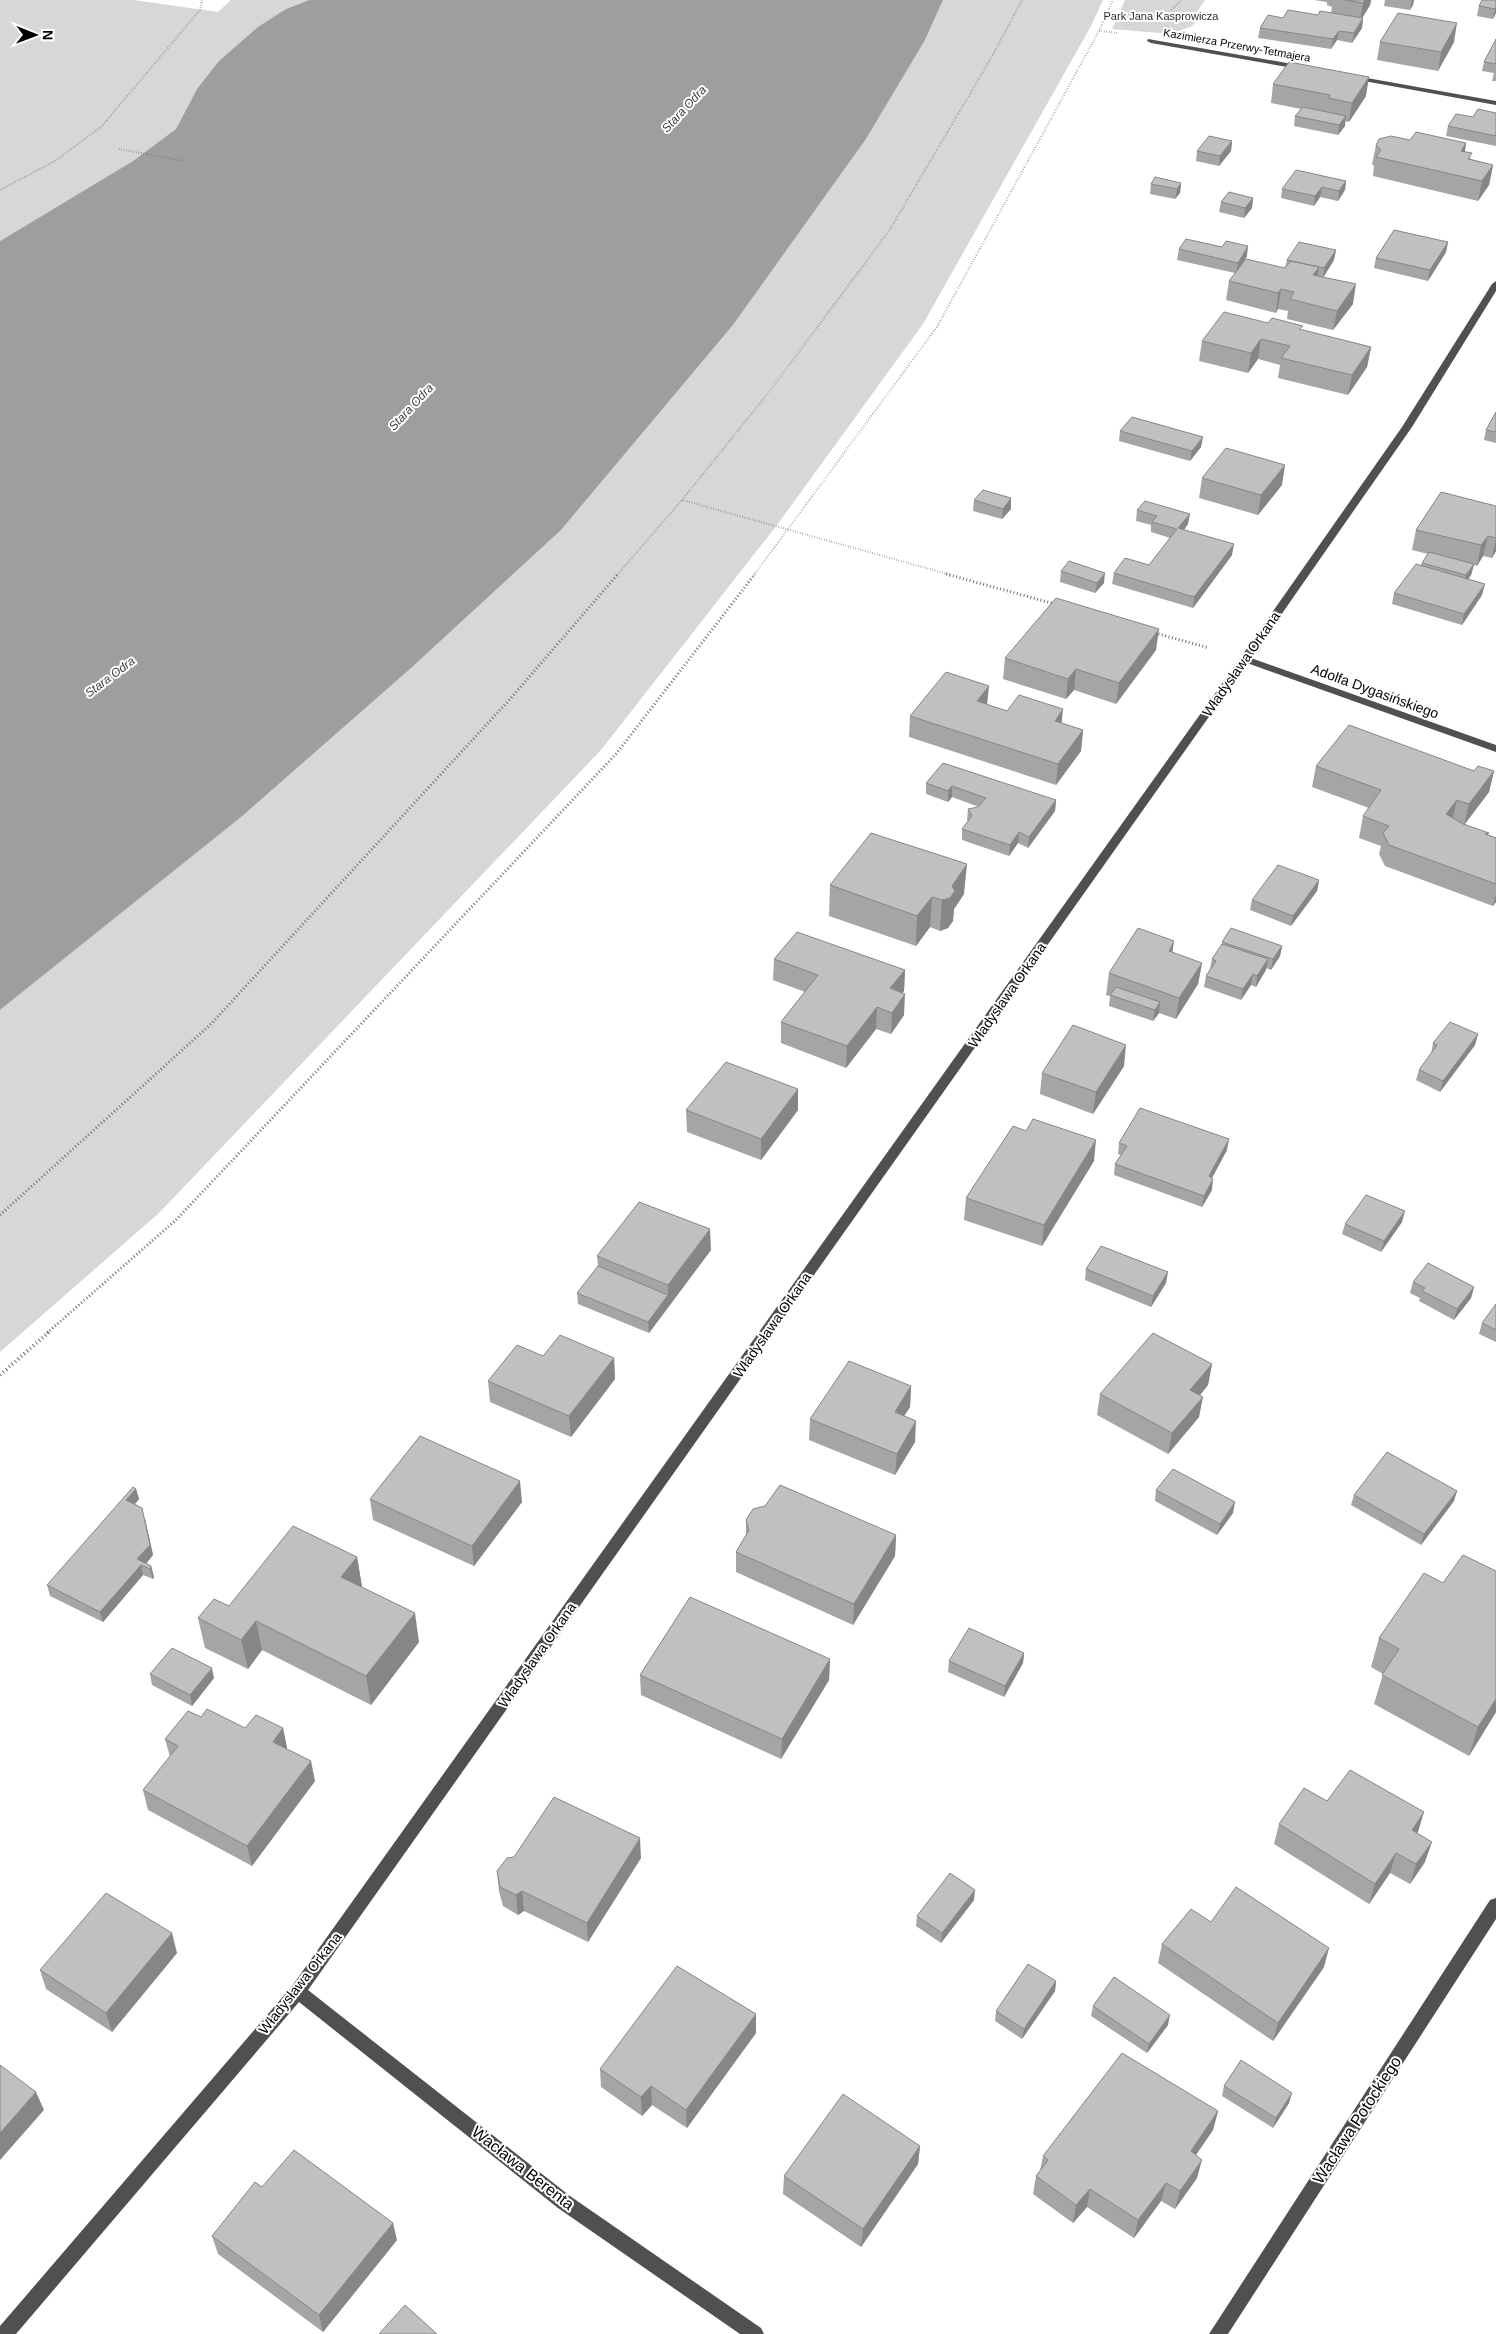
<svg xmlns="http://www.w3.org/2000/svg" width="1496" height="2334" font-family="Arial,sans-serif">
	<rect width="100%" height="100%" fill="#fff"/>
	<path fill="#d7d7d7" d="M 0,0 L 134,0 L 218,12 L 231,0 L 309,0 L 286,9 L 197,89 L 176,129 L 133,161 L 0,241 Z
		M 943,0 L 1103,0 L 1091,26 L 923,324 L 777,525 L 601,750 L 159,1213 L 0,1352 L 0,1010 L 240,818 L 410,669 L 561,530 L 733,325 L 866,139 L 925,40 Z
		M 1125,0 L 1205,0 L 1197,12 L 1203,13 L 1192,26 L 1172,34 L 1112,29 Z"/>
	<path fill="#9e9e9e" d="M 309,0 L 943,0 L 925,40 L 866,139 L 733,325 L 561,530 L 410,669 L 240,818 L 0,1010 L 0,241 L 133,161 L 176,129 L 197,89 L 219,61 L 258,27 L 286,9 Z"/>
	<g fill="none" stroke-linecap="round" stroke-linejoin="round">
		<path stroke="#727272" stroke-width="2" stroke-dasharray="0.5 2" stroke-linecap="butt" d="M 1171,10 L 1182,0
			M 1099,31 L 1118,33
			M 119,149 L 184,161
			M 0,190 L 55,161 L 101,127 L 200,10 L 202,0
			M 682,500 L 951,575
			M 617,575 L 682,500 L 765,397 L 889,231 L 990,60 L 1022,0
			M 754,575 L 937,327 L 1099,31 L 1113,0"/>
		<path stroke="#727272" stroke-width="3" stroke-dasharray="1 2.5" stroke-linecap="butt" d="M 946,574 L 1055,604
			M 1155,633 L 1209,648
			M 0,1215 L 211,1024 L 511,698 L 618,574
			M 47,1333 L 176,1220 L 616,754 L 755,574"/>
		<path stroke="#727272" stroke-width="4" stroke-dasharray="1 3" stroke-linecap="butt" d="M 0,1375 L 49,1332"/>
		<path fill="#505050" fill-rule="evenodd" d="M 1148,39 L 1304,66 L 1308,68 L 1304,70 L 1151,43 L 1147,41 Z
			M 1350,75 L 1496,101 L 1496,105 L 1353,79 L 1349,77 Z
			M 1496,281 L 1496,291 L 1412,427 L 1251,658 L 1496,745 L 1496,752 L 1247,663 L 308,1990 L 570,2196 L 761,2328 L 764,2334 L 740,2334 L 558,2208 L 299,2002 L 16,2334 L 0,2334 L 0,2326 L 292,1986 L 1241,657 L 1402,427 L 1492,284 Z
			M 1496,1898 L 1496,1919 L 1228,2334 L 1209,2334 L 1490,1900 Z"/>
	</g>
	<path fill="#a5a5a5" d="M 1314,0 L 1371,0 L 1370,5 L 1362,18 L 1363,18 L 1362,28 L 1352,43 L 1337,40 L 1331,49 L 1258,38 L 1260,28 L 1283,18 L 1318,15 L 1331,13 L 1332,7 L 1327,5 L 1327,2 Z
		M 1385,0 L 1414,0 L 1413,5 L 1410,10 L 1384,6 Z
		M 1496,0 L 1496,13 L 1493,19 L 1477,16 L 1479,6 Z
		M 1496,39 L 1496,81 L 1492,81 L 1494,73 L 1482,71 L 1484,62 Z
		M 1380,42 L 1454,42 L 1438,71 L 1377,60 Z
		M 1273,84 L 1366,96 L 1349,122 L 1345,121 L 1345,126 L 1338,135 L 1294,126 L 1295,116 L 1301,109 L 1271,103 Z
		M 1496,113 L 1496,146 L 1446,136 L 1448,126 L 1473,117 Z
		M 1410,140 L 1466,143 L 1465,152 L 1471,159 L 1493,165 L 1489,185 L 1478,201 L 1373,176 L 1374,166 L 1372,164 L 1376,145 Z
		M 1232,141 L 1231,151 L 1219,166 L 1196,161 L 1197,151 Z
		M 1346,181 L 1345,190 L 1338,201 L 1320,197 L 1314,206 L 1281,198 L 1282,189 Z
		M 1181,183 L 1180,193 L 1175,199 L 1150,194 L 1151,184 Z
		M 1253,198 L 1252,208 L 1244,218 L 1219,212 L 1221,202 Z
		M 1448,242 L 1446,252 L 1428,281 L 1374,268 L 1376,258 Z
		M 1179,249 L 1247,256 L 1242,264 L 1285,268 L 1287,260 L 1336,250 L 1334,260 L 1323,277 L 1353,304 L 1333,330 L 1287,319 L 1288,311 L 1278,309 L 1276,313 L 1226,300 L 1229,281 L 1235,273 L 1177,260 Z
		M 1268,323 L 1302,330 L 1371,347 L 1367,367 L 1348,395 L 1278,378 L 1280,365 L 1258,359 L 1248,373 L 1199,361 L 1202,341 Z
		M 1496,412 L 1496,443 L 1484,440 L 1486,430 Z
		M 1120,431 L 1201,447 L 1190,461 L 1119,441 Z
		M 1202,478 L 1282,485 L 1258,515 L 1199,498 Z
		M 1011,498 L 1011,509 L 1002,519 L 973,511 L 974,500 Z
		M 1496,506 L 1496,551 L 1492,558 L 1483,556 L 1477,566 L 1474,565 L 1471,575 L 1468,579 L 1482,595 L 1462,625 L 1392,604 L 1394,593 L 1421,565 L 1422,563 L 1428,554 L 1412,550 L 1416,530 Z
		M 1137,510 L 1188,524 L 1184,530 L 1232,555 L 1193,608 L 1112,584 L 1114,573 L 1149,565 L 1170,538 L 1151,532 L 1151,525 L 1136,521 Z
		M 1061,571 L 1104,583 L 1095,593 L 1060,582 Z
		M 1156,650 L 1116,704 L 1074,690 L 1066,699 L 1003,679 L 1005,658 Z
		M 987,705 L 1007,711 L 1062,723 L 1083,730 L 1081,751 L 1056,785 L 909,737 L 910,716 Z
		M 1316,766 L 1494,771 L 1489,792 L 1465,824 L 1496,838 L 1496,902 L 1493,906 L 1385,866 L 1379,854 L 1381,846 L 1359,838 L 1363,816 L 1369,808 L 1312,787 Z
		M 926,783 L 1056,800 L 1055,811 L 1028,848 L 1018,843 L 1009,856 L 962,840 L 962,829 L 968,821 L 967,820 L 968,809 L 979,807 L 952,797 L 948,802 L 926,794 Z
		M 1319,880 L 1317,891 L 1291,926 L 1250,910 L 1252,900 Z
		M 830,885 L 964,894 L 954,909 L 953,921 L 948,928 L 940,931 L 930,927 L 916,946 L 829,916 Z
		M 1222,942 L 1282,946 L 1280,956 L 1271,970 L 1266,968 L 1256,987 L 1251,985 L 1241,1000 L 1204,987 L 1206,976 L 1210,969 L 1212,959 L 1222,945 Z
		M 1172,953 L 1202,963 L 1198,984 L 1176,1019 L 1159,1013 L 1153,1021 L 1109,1006 L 1110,996 L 1106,995 L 1109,973 Z
		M 774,959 L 905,970 L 904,991 L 902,993 L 904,1015 L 891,1034 L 876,1029 L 846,1068 L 781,1043 L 781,1022 L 805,992 L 773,980 Z
		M 1478,1034 L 1475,1045 L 1440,1092 L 1416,1080 L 1419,1070 L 1431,1054 L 1433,1043 Z
		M 1124,1066 L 1093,1114 L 1040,1094 L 1042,1073 Z
		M 798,1089 L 798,1110 L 761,1160 L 687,1132 L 686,1110 Z
		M 1026,1131 L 1094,1161 L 1042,1246 L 964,1220 L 966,1198 Z
		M 1119,1143 L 1227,1150 L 1212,1178 L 1212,1190 L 1202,1207 L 1114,1175 L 1115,1164 L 1121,1155 L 1118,1154 Z
		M 1402,1222 L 1381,1252 L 1342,1234 L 1345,1224 Z
		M 711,1250 L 649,1333 L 578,1304 L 577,1293 L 598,1266 L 597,1256 Z
		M 1086,1269 L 1166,1283 L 1151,1307 L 1085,1280 Z
		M 1413,1282 L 1474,1287 L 1471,1298 L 1454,1320 L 1419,1301 L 1420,1298 L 1410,1293 Z
		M 1496,1304 L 1496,1342 L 1479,1334 L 1482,1323 Z
		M 543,1356 L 614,1358 L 615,1379 L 571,1437 L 490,1402 L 488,1381 Z
		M 1212,1364 L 1208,1385 L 1200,1395 L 1199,1417 L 1168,1454 L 1097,1415 L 1100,1394 Z
		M 911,1386 L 910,1407 L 904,1416 L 915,1442 L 895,1475 L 809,1440 L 810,1419 Z
		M 136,1489 L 139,1499 L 135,1504 L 145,1519 L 153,1555 L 146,1564 L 151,1566 L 154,1577 L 153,1579 L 143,1575 L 103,1622 L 50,1596 L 47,1585 Z
		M 1156,1490 L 1233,1513 L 1217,1535 L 1155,1501 Z
		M 1354,1495 L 1454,1501 L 1421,1545 L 1351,1505 Z
		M 370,1499 L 522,1502 L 474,1566 L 373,1520 Z
		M 746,1520 L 896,1535 L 895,1556 L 853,1625 L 736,1572 L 736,1552 L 746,1535 Z
		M 357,1557 L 362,1587 L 419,1642 L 371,1705 L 262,1650 L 248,1669 L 205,1648 L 198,1618 Z
		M 1424,1573 L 1496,1712 L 1469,1756 L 1374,1704 L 1383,1674 L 1371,1667 L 1379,1638 Z
		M 1024,1653 L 1023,1663 L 1004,1697 L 948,1672 L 949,1661 Z
		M 830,1659 L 829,1680 L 781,1759 L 641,1695 L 640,1675 Z
		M 150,1674 L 214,1678 L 192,1706 L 152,1685 Z
		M 201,1717 L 245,1728 L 283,1728 L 287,1748 L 287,1749 L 315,1781 L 252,1866 L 148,1810 L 143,1790 L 170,1757 L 165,1739 Z
		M 1327,1801 L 1418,1832 L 1417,1833 L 1425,1862 L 1410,1884 L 1390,1873 L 1369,1904 L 1274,1844 L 1279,1824 Z
		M 641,1858 L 588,1942 L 524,1911 L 518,1915 L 503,1906 L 499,1891 L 497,1871 Z
		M 974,1900 L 941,1943 L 916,1926 L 917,1916 Z
		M 1211,1922 L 1324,1967 L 1273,2041 L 1158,1963 L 1162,1944 Z
		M 177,1953 L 112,2032 L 46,1989 L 40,1970 Z
		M 1056,1981 L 1055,1991 L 1022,2039 L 995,2021 L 996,2011 Z
		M 1093,2006 L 1168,2025 L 1147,2053 L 1091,2016 Z
		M 756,2033 L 687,2128 L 652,2105 L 642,2116 L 601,2087 L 600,2069 Z
		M 1224,2086 L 1289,2103 L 1273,2128 L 1222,2096 Z
		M 1218,2111 L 1213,2130 L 1196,2155 L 1197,2178 L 1175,2209 L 1161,2201 L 1134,2238 L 1087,2207 L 1073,2223 L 1033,2194 L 1036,2176 L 1040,2171 L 1043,2156 Z
		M 920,2146 L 918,2164 L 861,2247 L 783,2194 L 784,2176 Z
		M 262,2187 L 397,2240 L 323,2332 L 218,2254 L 212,2236 Z"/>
	<path fill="#868686" d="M 1365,0 L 1371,0 L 1370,5 L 1360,22 L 1363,3 Z
		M 1412,0 L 1414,0 L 1413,5 L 1410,10 Z
		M 1496,7 L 1496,13 L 1493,19 L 1495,9 Z
		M 1363,18 L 1362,28 L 1352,43 L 1354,33 Z
		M 1457,23 L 1454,42 L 1438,71 L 1441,52 Z
		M 1339,31 L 1337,40 L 1331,49 L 1333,39 Z
		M 1369,77 L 1366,96 L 1349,122 L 1352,103 Z
		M 1346,116 L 1345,126 L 1338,135 L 1339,125 Z
		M 1232,141 L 1231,151 L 1219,166 L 1220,156 Z
		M 1466,143 L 1463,162 L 1461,151 Z
		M 1493,165 L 1489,185 L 1478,201 L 1482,181 Z
		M 1346,181 L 1345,190 L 1338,201 L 1339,191 Z
		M 1181,183 L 1180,193 L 1175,199 L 1177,189 Z
		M 1322,187 L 1320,197 L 1314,206 L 1315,196 Z
		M 1253,198 L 1252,208 L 1244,218 L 1245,208 Z
		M 1448,242 L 1446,252 L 1428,281 L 1430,270 Z
		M 1248,246 L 1247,256 L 1236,273 L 1238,263 Z
		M 1336,250 L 1334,260 L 1323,278 L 1324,268 Z
		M 1319,267 L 1316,287 L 1313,275 Z
		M 1356,284 L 1353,304 L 1333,330 L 1337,311 Z
		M 1281,289 L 1278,309 L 1276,313 L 1278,293 Z
		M 1261,339 L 1258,359 L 1248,373 L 1251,353 Z
		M 1371,347 L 1367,367 L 1348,395 L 1352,375 Z
		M 1203,437 L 1201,447 L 1190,461 L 1192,451 Z
		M 1285,465 L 1282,485 L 1258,515 L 1261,495 Z
		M 1011,498 L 1011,509 L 1002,519 L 1003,509 Z
		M 1190,514 L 1188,524 L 1177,539 L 1178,528 Z
		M 1488,536 L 1483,556 L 1477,566 L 1481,545 Z
		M 1496,538 L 1496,551 L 1492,558 Z
		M 1234,544 L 1232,555 L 1193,608 L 1194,597 Z
		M 1474,564 L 1471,575 L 1464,586 L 1466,575 Z
		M 1105,573 L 1104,583 L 1095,593 L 1097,583 Z
		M 1485,584 L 1482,595 L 1462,625 L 1464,614 Z
		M 1159,629 L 1156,650 L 1116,704 L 1119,683 Z
		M 1076,669 L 1074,690 L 1066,699 L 1068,679 Z
		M 989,686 L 987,706 L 977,701 Z
		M 1063,709 L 1061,730 L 1055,721 Z
		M 1083,730 L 1081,751 L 1056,785 L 1058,764 Z
		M 1494,771 L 1489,792 L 1464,825 L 1469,804 Z
		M 952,786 L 952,797 L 948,802 L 948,791 Z
		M 1056,800 L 1055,811 L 1028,848 L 1029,837 Z
		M 1457,800 L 1452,821 L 1446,814 Z
		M 1019,832 L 1018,843 L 1009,856 L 1010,845 Z
		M 967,864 L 964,894 L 954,909 L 953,921 L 948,928 L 940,931 L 942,900 Z
		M 1319,880 L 1317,891 L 1291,926 L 1293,916 Z
		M 1496,893 L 1496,902 L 1493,906 Z
		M 932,897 L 930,927 L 916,946 L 917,916 Z
		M 1174,941 L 1171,962 L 1169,951 Z
		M 1282,946 L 1280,956 L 1271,970 L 1273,959 Z
		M 1268,959 L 1266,970 L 1256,987 L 1257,976 Z
		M 1202,963 L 1198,984 L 1176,1019 L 1179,998 Z
		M 905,970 L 904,991 L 889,1010 L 890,988 Z
		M 1253,974 L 1251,985 L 1241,1000 L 1243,989 Z
		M 905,994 L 904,1015 L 891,1034 L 892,1013 Z
		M 1160,1002 L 1159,1013 L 1153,1021 L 1155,1010 Z
		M 877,1007 L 876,1029 L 846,1068 L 847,1046 Z
		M 1478,1034 L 1475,1045 L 1440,1092 L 1443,1081 Z
		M 1126,1045 L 1124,1066 L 1093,1114 L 1096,1092 Z
		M 798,1089 L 798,1110 L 761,1160 L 761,1139 Z
		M 1229,1139 L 1227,1150 L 1207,1187 L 1209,1176 Z
		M 1096,1140 L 1094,1161 L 1042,1246 L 1044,1225 Z
		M 1213,1179 L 1212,1190 L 1202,1207 L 1204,1196 Z
		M 1405,1211 L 1402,1222 L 1381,1252 L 1384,1241 Z
		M 710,1229 L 711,1250 L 649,1333 L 648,1322 L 668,1295 L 668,1285 Z
		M 1168,1272 L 1166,1283 L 1151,1307 L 1153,1296 Z
		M 1474,1287 L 1471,1298 L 1454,1320 L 1457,1309 Z
		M 614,1358 L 615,1379 L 571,1437 L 569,1416 Z
		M 1212,1364 L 1208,1385 L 1187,1411 L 1190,1390 Z
		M 911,1386 L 910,1407 L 893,1433 L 895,1412 Z
		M 1203,1397 L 1199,1417 L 1168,1454 L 1172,1433 Z
		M 916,1421 L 915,1442 L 895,1475 L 897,1454 Z
		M 520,1481 L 522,1502 L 474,1566 L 472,1546 Z
		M 136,1489 L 139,1499 L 129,1511 L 126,1500 Z
		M 1457,1491 L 1454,1501 L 1421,1545 L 1424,1534 Z
		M 1235,1502 L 1233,1513 L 1217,1535 L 1220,1524 Z
		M 145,1519 L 153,1555 L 144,1566 L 141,1565 L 143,1575 L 103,1622 L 100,1612 L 137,1559 Z
		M 896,1535 L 895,1556 L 853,1625 L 854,1604 Z
		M 357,1557 L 362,1586 L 346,1606 L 341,1577 Z
		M 151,1566 L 154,1577 L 153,1579 L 150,1569 Z
		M 415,1613 L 419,1642 L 371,1705 L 366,1676 Z
		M 256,1621 L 262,1650 L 248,1669 L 241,1640 Z
		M 1024,1653 L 1023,1663 L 1004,1697 L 1005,1686 Z
		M 830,1659 L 829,1680 L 781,1759 L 782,1739 Z
		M 212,1668 L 214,1678 L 192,1706 L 190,1695 Z
		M 1496,1699 L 1496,1712 L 1469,1756 L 1478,1727 Z
		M 283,1728 L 287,1748 L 277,1762 L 273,1742 Z
		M 311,1761 L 315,1781 L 252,1866 L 247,1846 Z
		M 1424,1812 L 1418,1832 L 1405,1850 L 1412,1830 Z
		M 640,1838 L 641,1858 L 588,1942 L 587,1923 Z
		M 1432,1842 L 1425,1862 L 1410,1884 L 1416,1864 Z
		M 1396,1853 L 1390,1873 L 1369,1904 L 1375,1884 Z
		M 975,1890 L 974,1900 L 941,1943 L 942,1933 Z
		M 522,1891 L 524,1911 L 518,1915 L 516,1895 Z
		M 172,1933 L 177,1953 L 112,2032 L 106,2013 Z
		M 1329,1948 L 1324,1967 L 1273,2041 L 1278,2023 Z
		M 1056,1981 L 1055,1991 L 1022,2039 L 1024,2029 Z
		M 756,2014 L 756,2033 L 687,2128 L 686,2110 Z
		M 1170,2015 L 1168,2025 L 1147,2053 L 1149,2044 Z
		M 651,2086 L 652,2105 L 642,2116 L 641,2097 Z
		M 36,2092 L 44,2110 L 0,2160 L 0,2133 Z
		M 1292,2093 L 1289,2103 L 1273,2128 L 1276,2118 Z
		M 1218,2111 L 1213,2130 L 1186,2169 L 1191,2151 Z
		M 920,2146 L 918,2164 L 861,2247 L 863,2229 Z
		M 1202,2160 L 1197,2178 L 1175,2209 L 1180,2191 Z
		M 1166,2183 L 1161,2201 L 1134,2238 L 1138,2220 Z
		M 1090,2189 L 1087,2207 L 1073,2223 L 1076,2205 Z
		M 393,2223 L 397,2240 L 323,2332 L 319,2315 Z"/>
	<path fill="#c0c0c0" stroke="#868686" d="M 1345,0 L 1365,0 L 1363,3 Z
		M 1482,0 L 1496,0 L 1496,7 L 1495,9 L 1479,6 Z
		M 1288,10 L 1318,15 L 1320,11 L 1363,18 L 1354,33 L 1339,31 L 1333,39 L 1260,28 L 1268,15 L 1283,18 Z
		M 1398,13 L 1457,23 L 1441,52 L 1380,42 Z
		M 1496,39 L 1496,64 L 1484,62 Z
		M 1289,62 L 1369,77 L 1352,103 L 1329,98 L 1330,95 L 1273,84 Z
		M 1303,107 L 1346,116 L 1339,125 L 1295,116 Z
		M 1478,109 L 1496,113 L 1496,136 L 1448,126 L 1456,114 L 1473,117 Z
		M 1416,132 L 1466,143 L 1461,151 L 1472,153 L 1468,159 L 1493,165 L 1482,181 L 1376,157 L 1381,150 L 1376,145 L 1379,139 L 1391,136 L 1410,140 Z
		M 1209,136 L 1232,141 L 1220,156 L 1197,151 Z
		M 1296,170 L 1346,181 L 1339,191 L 1322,187 L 1315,196 L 1282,189 Z
		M 1155,177 L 1181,183 L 1177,189 L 1151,184 Z
		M 1229,192 L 1253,198 L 1245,208 L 1221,202 Z
		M 1394,230 L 1448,242 L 1430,270 L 1376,258 Z
		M 1186,239 L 1222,247 L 1226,241 L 1248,246 L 1238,263 L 1179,249 Z
		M 1299,242 L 1336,250 L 1324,268 L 1287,260 Z
		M 1246,259 L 1285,268 L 1291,261 L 1319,267 L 1313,275 L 1356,284 L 1337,311 L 1290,299 L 1294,292 L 1281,289 L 1278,293 L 1229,281 Z
		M 1224,312 L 1268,323 L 1272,318 L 1303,326 L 1299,329 L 1371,347 L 1352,375 L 1281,358 L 1290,346 L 1261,339 L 1251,353 L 1202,341 Z
		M 1496,412 L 1496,432 L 1486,430 Z
		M 1132,417 L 1203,437 L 1192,451 L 1120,431 Z
		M 1226,448 L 1285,465 L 1261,495 L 1202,478 Z
		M 983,490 L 1011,498 L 1003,509 L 974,500 Z
		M 1441,492 L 1496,506 L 1496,538 L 1488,536 L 1481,545 L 1416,530 Z
		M 1145,501 L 1190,514 L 1178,528 L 1234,544 L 1194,597 L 1114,573 L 1125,558 L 1149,565 L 1177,529 L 1152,522 L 1157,516 L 1137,510 Z
		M 1429,552 L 1474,564 L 1466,575 L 1422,563 Z
		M 1069,561 L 1105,573 L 1097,583 L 1061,571 Z
		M 1416,564 L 1485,584 L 1464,614 L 1394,593 Z
		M 1056,598 L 1159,629 L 1119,683 L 1076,669 L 1068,679 L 1005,658 Z
		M 946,672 L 989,686 L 977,701 L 1007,711 L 1019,695 L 1063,709 L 1055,721 L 1083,730 L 1058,764 L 910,716 Z
		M 1349,725 L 1474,771 L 1478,766 L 1494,771 L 1469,804 L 1457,800 L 1446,814 L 1463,824 L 1489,833 L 1485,834 L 1496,838 L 1496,884 L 1389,845 L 1383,833 L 1389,826 L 1363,816 L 1381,790 L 1316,766 Z
		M 943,763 L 1056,800 L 1029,837 L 1019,832 L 1010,845 L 962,829 L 972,816 L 968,809 L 978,807 L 986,798 L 952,786 L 948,791 L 926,783 Z
		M 871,833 L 967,864 L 952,886 L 955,891 L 950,898 L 942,900 L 932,897 L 917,916 L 830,885 Z
		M 1278,865 L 1319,880 L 1293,916 L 1252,900 Z
		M 1138,928 L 1174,941 L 1169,951 L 1202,963 L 1179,998 L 1109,973 Z
		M 1231,928 L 1282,946 L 1273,959 L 1222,942 Z
		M 797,932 L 905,970 L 890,988 L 905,994 L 892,1013 L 877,1007 L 847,1046 L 781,1022 L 818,975 L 774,959 Z
		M 1222,944 L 1268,959 L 1257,976 L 1253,974 L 1243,989 L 1206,976 L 1216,961 L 1212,959 Z
		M 1116,987 L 1160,1002 L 1155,1010 L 1110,995 Z
		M 1450,1022 L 1478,1034 L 1443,1081 L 1419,1070 L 1437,1045 L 1433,1043 Z
		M 1073,1025 L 1126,1045 L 1096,1092 L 1042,1073 Z
		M 726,1062 L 798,1089 L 761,1139 L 686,1110 Z
		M 1140,1108 L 1229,1139 L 1209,1176 L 1213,1179 L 1204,1196 L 1115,1164 L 1127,1146 L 1119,1143 Z
		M 1033,1119 L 1096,1140 L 1044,1225 L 966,1198 L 1013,1126 L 1026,1131 Z
		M 1366,1195 L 1405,1211 L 1384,1241 L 1345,1224 Z
		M 639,1202 L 710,1229 L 668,1285 L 597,1256 Z
		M 1101,1246 L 1168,1272 L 1153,1296 L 1086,1269 Z
		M 1428,1263 L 1474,1287 L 1457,1309 L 1422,1291 L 1425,1288 L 1413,1282 Z
		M 598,1266 L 668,1295 L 648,1322 L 577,1293 Z
		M 1496,1304 L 1496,1330 L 1482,1323 Z
		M 1153,1333 L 1212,1364 L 1190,1390 L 1203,1397 L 1172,1433 L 1100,1394 Z
		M 560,1335 L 614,1358 L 569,1416 L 488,1381 L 517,1345 L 543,1356 Z
		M 849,1361 L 911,1386 L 895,1412 L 916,1421 L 897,1454 L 810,1419 Z
		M 420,1436 L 520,1481 L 472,1546 L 370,1499 Z
		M 1387,1452 L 1457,1491 L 1424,1534 L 1354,1495 Z
		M 1173,1469 L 1235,1502 L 1220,1524 L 1156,1490 Z
		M 780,1485 L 896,1535 L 854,1604 L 736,1552 L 749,1530 L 746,1520 L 753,1509 L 765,1506 Z
		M 133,1487 L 136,1489 L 126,1500 L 142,1508 L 150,1545 L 137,1559 L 151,1566 L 150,1569 L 141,1565 L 100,1612 L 47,1585 Z
		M 293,1526 L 357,1557 L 341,1577 L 415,1613 L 366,1676 L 256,1621 L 241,1640 L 198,1618 L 214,1599 L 229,1606 Z
		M 1463,1555 L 1496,1571 L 1496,1699 L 1478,1727 L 1382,1675 L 1399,1649 L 1379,1638 L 1424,1573 L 1443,1583 Z
		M 690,1597 L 830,1659 L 782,1739 L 640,1675 Z
		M 969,1628 L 1024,1653 L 1005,1686 L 949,1661 Z
		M 172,1648 L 212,1668 L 190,1695 L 150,1674 Z
		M 207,1709 L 245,1728 L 256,1715 L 283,1728 L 273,1742 L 311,1761 L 247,1846 L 143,1790 L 178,1746 L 165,1739 L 188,1711 L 201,1717 Z
		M 1350,1770 L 1424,1812 L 1412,1830 L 1432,1842 L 1416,1864 L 1396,1853 L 1375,1884 L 1279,1824 L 1304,1788 L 1327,1801 Z
		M 554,1797 L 640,1838 L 587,1923 L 522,1891 L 516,1895 L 500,1887 L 497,1871 L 507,1858 L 514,1857 Z
		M 950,1873 L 975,1890 L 942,1933 L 917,1916 Z
		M 1236,1887 L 1329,1948 L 1278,2023 L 1162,1944 L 1191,1909 L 1211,1922 Z
		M 106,1893 L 172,1933 L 106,2013 L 40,1970 Z
		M 1028,1964 L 1056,1981 L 1024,2029 L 996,2011 Z
		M 677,1966 L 756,2014 L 686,2110 L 651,2086 L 641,2097 L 600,2069 Z
		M 1114,1977 L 1170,2015 L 1149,2044 L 1093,2006 Z
		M 1122,2053 L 1218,2111 L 1191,2151 L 1202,2160 L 1180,2191 L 1166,2183 L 1138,2220 L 1090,2189 L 1076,2205 L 1036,2176 L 1048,2160 L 1043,2156 Z
		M 1241,2060 L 1292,2093 L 1276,2118 L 1224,2086 Z
		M 0,2065 L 36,2092 L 0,2133 Z
		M 843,2094 L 920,2146 L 863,2229 L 784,2176 Z
		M 294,2150 L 393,2223 L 319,2315 L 212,2236 L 255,2182 L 262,2187 Z
		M 405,2305 L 437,2334 L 379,2334 Z"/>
	<g text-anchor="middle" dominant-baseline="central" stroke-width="4" stroke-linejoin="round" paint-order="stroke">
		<g font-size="11" fill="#2e2e2e" stroke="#fff">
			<text x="1161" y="16">Park Jana Kasprowicza</text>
		</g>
		<g font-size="11" fill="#000" stroke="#fff">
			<text transform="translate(1237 45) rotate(10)">Kazimierza Przerwy-Tetmajera</text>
		</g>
		<g font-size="12" font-style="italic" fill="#3f3f3f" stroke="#fff">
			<text transform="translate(684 109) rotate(-47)">Stara Odra</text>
			<text transform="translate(411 407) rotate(-47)">Stara Odra</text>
			<text transform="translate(110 677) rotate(-37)">Stara Odra</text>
		</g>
		<g font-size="14" fill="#000" stroke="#fff">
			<text transform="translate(1241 664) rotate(-55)">Władysława Orkana</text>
			<text transform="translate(1375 691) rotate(20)">Adolfa Dygasińskiego</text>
			<text transform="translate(1007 995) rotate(-55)">Władysława Orkana</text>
			<text transform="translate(772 1325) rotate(-55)">Władysława Orkana</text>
			<text transform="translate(537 1655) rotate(-55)">Władysława Orkana</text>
			<text transform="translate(300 1983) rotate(-52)">Władysława Orkana</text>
		</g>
		<g font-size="16" fill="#000" stroke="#fff">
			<text transform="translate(1357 2120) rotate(-57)">Wacława Potockiego</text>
			<text transform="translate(523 2168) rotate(38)">Wacława Berenta</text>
		</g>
	</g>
	<g transform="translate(35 35) rotate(91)" stroke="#ffffff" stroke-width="4" paint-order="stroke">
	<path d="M0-4L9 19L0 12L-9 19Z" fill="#000000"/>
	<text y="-8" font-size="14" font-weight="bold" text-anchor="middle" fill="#000000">N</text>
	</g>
</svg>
